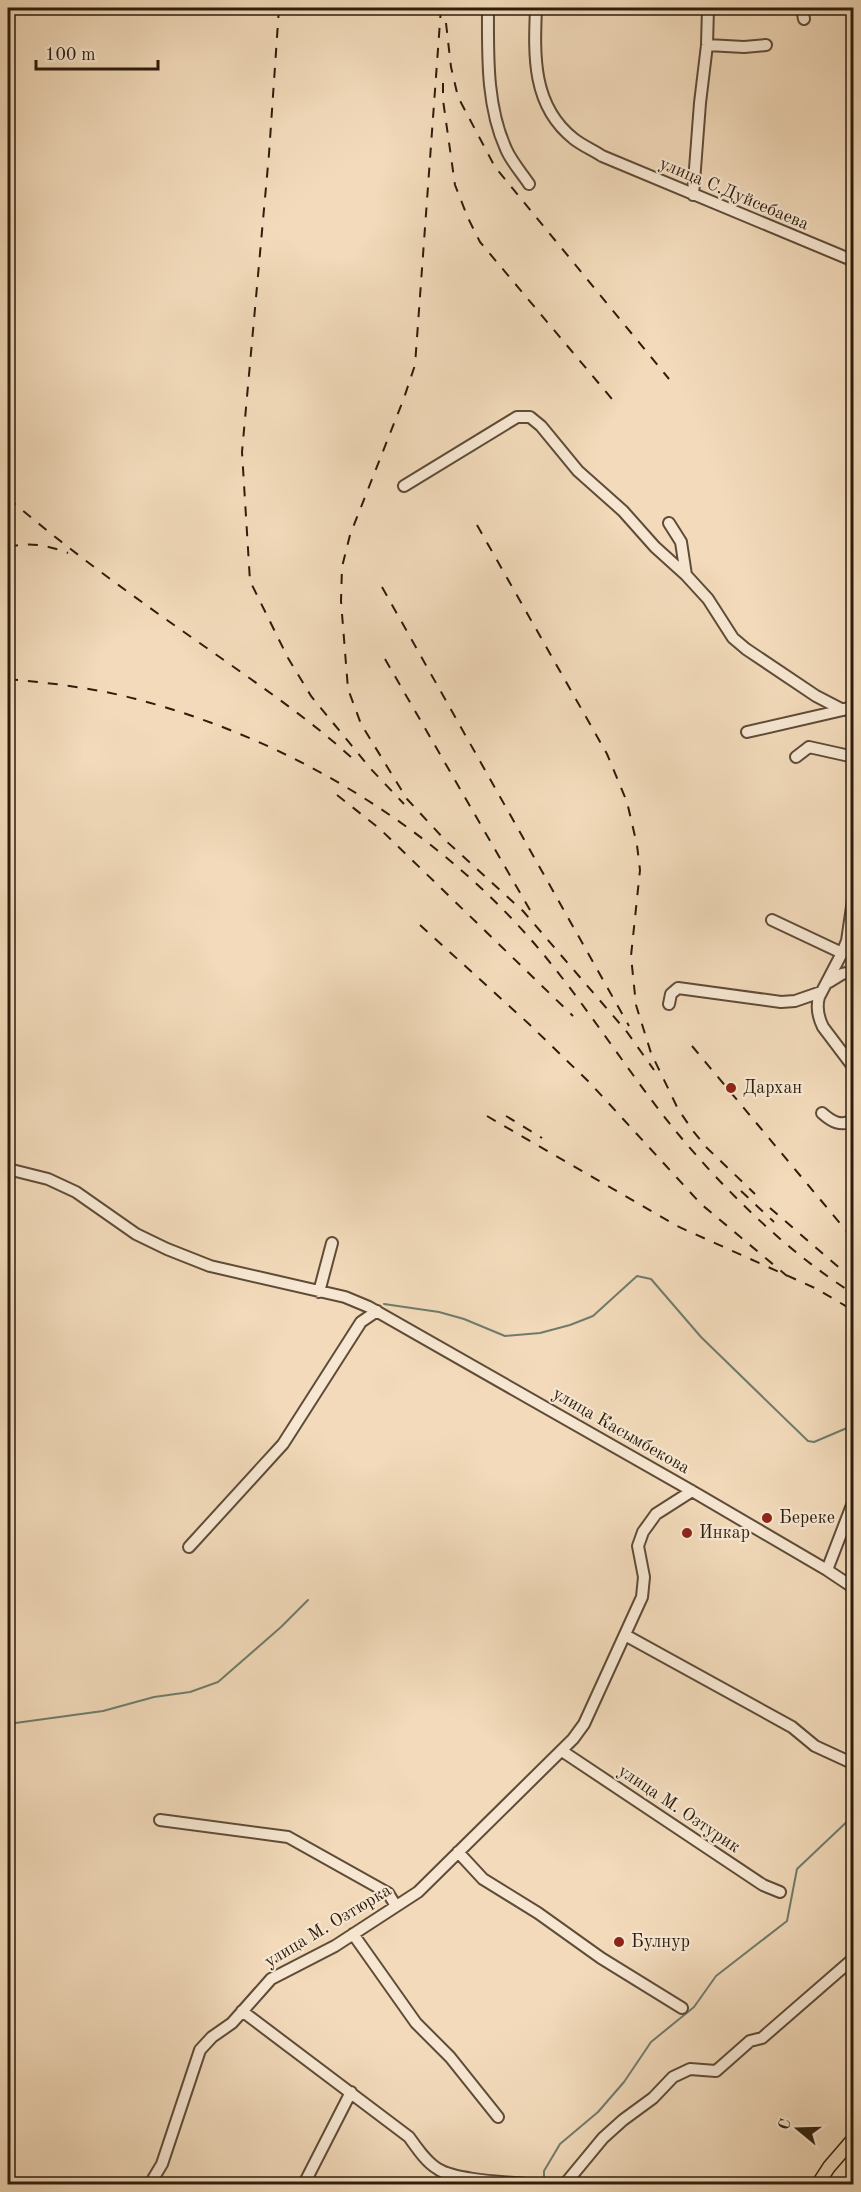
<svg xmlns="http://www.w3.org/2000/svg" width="861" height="2192" font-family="'Old Standard TT',serif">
	<rect width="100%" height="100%" fill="#f2daba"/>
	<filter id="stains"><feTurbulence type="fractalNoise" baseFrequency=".00333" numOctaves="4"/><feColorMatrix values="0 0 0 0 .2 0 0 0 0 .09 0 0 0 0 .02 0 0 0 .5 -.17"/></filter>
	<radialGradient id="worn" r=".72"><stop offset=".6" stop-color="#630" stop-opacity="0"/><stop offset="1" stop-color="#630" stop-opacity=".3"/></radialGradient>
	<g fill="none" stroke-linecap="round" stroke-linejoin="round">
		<path stroke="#6f7c6c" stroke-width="2" d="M 384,1304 L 439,1312 L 464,1319 L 505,1336 L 540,1333 L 570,1325 L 593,1316 L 637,1276 L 651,1279 L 701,1337 L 808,1441 L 814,1442 L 854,1425
			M 8,1724 L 103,1711 L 154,1697 L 190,1692 L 218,1682 L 281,1627 L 308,1600
			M 544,2184 L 544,2171 L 560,2144 L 598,2112 L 624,2082 L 651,2042 L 694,2007 L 716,1976 L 787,1921 L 797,1869 L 854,1815"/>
		<defs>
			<path id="minor" d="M 488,8 C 488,54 486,105 506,149 C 511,161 521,172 529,184
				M 536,8 C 534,56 532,106 574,139 C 583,146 593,150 602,156 L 854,261
				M 802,8 L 804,19
				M 707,45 L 744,47 L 766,45
				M 693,195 L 700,103 L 707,45 L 708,8
				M 404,486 L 517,417 L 530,417 L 541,426 L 578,471 L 623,511 L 655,547 L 686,575 L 708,599 L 733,638 L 746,649 L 816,696 L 843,710
				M 669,523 L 681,542 L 686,575
				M 747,732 L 843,710 L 854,705
				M 796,757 L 809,747 L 854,757
				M 854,893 L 847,941 L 854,952
				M 772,920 L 842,953
				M 847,941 L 842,953 L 819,997 C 816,1008 818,1017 823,1027 L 854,1068
				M 829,982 L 842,974 L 854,971
				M 669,1004 L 671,994 L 678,988 L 781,1002 L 795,1001 L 821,992
				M 822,1113 C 832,1122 841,1127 854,1120
				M 8,1169 L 48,1179 L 76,1192 L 136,1234 L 167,1249 L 210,1266 L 345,1297 L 369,1307 L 692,1491 L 827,1570 L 854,1588
				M 319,1292 L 332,1243
				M 189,1547 L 283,1444 L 361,1322 L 377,1311
				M 827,1570 L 854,1500
				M 625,1635 L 792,1727 L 815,1746 L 854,1764
				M 562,1751 L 763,1885 L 780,1892
				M 160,1820 L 288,1837 L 388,1893 L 396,1906
				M 458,1852 L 483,1879 L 538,1913 L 601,1958 L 682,2008
				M 353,1934 L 416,2023 L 450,2057 L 498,2117
				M 242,2011 L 409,2137 C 417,2148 426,2162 438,2169 C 455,2180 504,2182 526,2184
				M 150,2184 L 162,2164 L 200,2050 L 212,2037 L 232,2023 L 271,1979 L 335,1946 L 418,1892 L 573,1739 L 584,1724 L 642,1597 L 644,1577 L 638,1546 L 643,1532 L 656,1514 L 692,1491
				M 304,2184 L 351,2092
				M 565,2184 L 603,2138 L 623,2120 L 653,2098 L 673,2077 L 690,2069 L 716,2071 L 750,2041 L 762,2038 L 854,1958"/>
			<path id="major" d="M 818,2184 L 829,2167 L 854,2138"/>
		</defs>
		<use href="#minor" stroke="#5e4c38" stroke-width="14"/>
		<use href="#major" stroke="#2c1d0c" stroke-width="15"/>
		<use href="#minor" stroke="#f7e7d2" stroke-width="10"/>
		<use href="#major" stroke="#f2daba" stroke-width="12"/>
		<path stroke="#2c1d0c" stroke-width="2" stroke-dasharray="10 10" stroke-linecap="butt" d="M 279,8 L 269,154 L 242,452 L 250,581 L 288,658 L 311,696 L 370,768 L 404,804
			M 441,8 L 415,365 L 404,398 L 350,535 L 342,567 L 341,601 L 348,689 L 361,724 L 407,799 L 445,840 L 523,911 L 627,1032 L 654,1070
			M 446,23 L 451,67 L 458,97 L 495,167 L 669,379
			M 443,83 L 443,100 L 455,185 L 468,218 L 480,242 L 617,405
			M 8,498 C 72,553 141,602 211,651 C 259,685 308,718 352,758
			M 477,525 L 607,754 L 627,802 L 637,845 L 640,870 L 631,956 L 636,1005 L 651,1053 L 678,1109 L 693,1131 L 707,1148 L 755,1194
			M 8,547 C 29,542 48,545 68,553
			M 382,587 L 629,1026
			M 385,659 L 530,910
			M 8,679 C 51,683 94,688 136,699 C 292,740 441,830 544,955 C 590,1011 629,1073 674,1129 C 724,1190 787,1252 854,1294
			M 337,795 L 380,829 L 573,1016
			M 420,925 L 529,1024 L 590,1083 L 701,1204 L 787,1276
			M 692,1046 L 854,1240
			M 487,1116 L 677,1226 L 817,1289 L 854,1311
			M 506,1116 L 542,1138
			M 741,1191 L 774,1222
			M 770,1208 L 843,1271"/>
	</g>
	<g fill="#8f2418" stroke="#f7e7d2" stroke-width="2">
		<circle cx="731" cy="1088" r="6"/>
		<circle cx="767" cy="1518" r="6"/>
		<circle cx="687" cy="1533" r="6"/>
		<circle cx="619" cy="1942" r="6"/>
	</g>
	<g text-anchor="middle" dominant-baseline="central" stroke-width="4.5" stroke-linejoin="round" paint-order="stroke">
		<g font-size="18" fill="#2c1d0c" stroke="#f7e7d2">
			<text transform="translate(734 194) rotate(23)">улица С.Дуйсебаева</text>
			<text transform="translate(621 1431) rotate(30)">улица Касымбекова</text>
			<text transform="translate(679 1809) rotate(34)">улица М. Озтурик</text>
			<text transform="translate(328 1926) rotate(-31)">улица М. Озтюрка</text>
		</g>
		<g font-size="18" fill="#2c1d0c" stroke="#f7e7d2" text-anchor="start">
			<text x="743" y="1088">Дархан</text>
			<text x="779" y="1518">Береке</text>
			<text x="699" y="1533">Инкар</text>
			<text x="631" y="1942">Булнур</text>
		</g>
	</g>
	<rect width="861" height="2192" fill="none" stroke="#f2daba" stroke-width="30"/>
	<rect x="9" y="9" width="843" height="2174" fill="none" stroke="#2c1d0c" stroke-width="3"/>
	<rect x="15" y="15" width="831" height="2162" fill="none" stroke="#2c1d0c" stroke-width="1.5"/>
	<g transform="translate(798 2129) rotate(289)" stroke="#f7e7d2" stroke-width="4.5" paint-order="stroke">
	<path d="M0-4.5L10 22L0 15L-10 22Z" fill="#2c1d0c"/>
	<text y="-9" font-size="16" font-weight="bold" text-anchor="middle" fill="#2c1d0c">С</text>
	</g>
	<path d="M36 60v9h122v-9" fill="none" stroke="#2c1d0c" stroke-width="3"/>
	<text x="45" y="60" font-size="18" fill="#2c1d0c" stroke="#f7e7d2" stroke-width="4.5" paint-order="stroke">100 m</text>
	<rect width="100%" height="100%" filter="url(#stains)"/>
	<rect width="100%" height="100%" fill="url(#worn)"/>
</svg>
